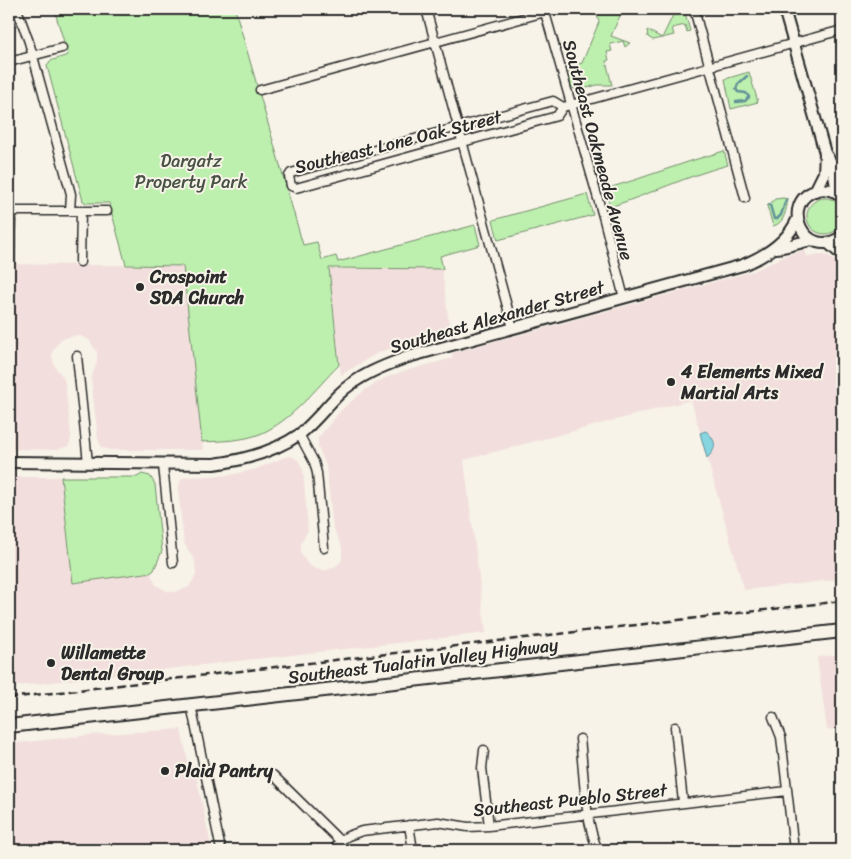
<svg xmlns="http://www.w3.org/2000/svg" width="851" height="859" font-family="Sriracha,sans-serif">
	<rect width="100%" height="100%" fill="#f7f3e8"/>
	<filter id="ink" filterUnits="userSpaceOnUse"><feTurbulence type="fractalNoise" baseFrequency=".02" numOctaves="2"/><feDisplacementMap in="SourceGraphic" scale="10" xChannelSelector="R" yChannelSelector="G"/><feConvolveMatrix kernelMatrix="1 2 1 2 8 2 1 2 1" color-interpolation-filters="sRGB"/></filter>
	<g filter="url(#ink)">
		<path fill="#f2dfdd" d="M 805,250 L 807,256 L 819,254 L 828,256 L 837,262 L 842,269 L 842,579 L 744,590 L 691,400 L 464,460 L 486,633 L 9,687 L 9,477 L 142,477 L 151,574 L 156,585 L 167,591 L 175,592 L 189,587 L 196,575 L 195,561 L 184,543 L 178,489 L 181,479 L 186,477 L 230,475 L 256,469 L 285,457 L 291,456 L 298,460 L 303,470 L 308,530 L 301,543 L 301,553 L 306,562 L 310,566 L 319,570 L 328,570 L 336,566 L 342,560 L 342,547 L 333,527 L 326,466 L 318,447 L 318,438 L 341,410 L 366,389 L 385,378 L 401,372 L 453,358 L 452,353 L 754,271 L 785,256 Z
			M 9,264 L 183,266 L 203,450 L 110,450 L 101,447 L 98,439 L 91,378 L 97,362 L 97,352 L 89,340 L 78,335 L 61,339 L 53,350 L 52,357 L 55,367 L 63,377 L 65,383 L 71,435 L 70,443 L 68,446 L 57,450 L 9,449 Z
			M 442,268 L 450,332 L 379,352 L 341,375 L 329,269 Z
			M 842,654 L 842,728 L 827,730 L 817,657 Z
			M 181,729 L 191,776 L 196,775 L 212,850 L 9,850 L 9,744 L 90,735 Z"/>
		<path fill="#bdefae" stroke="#748d6c" d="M 54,9 L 235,9 L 303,245 L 317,242 L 322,260 L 336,256 L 338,262 L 475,225 L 480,245 L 440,256 L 443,269 L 329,268 L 339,365 C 315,389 293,420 260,434 C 242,441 221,441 202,442 L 183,266 L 126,265 L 109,203 L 86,203 L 83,201 L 47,66 L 50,61 L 68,55 Z
			M 603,9 L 623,9 L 611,36 L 630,43 L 625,47 L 623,41 L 610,44 L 612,51 L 607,52 L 609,60 L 606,61 L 612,85 L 597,85 L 580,90 L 574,89 L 570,84 L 570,75 L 567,67 L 582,63 L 599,22 L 597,15 L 604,13 Z
			M 676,9 L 684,9 L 690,31 L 687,32 L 685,25 L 672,28 L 674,35 L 653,40 L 648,37 L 647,30 L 662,38 Z
			M 749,72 L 758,102 L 731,109 L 725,79 Z
			M 724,151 L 728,165 C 687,176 650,194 610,207 L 605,189 C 645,178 683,162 724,151 Z
			M 587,194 L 593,215 L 498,240 L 493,220 Z
			M807 216a18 18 0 1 1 36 0a18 18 0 1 1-36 0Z
			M 783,198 L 788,199 C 786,210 785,223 773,226 L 767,206 L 775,199 Z
			M 142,474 L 150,476 L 155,484 L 162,551 L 154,570 L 152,572 L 73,583 L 61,477 L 137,477 Z"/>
		<path fill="#86d5e1" stroke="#629198" d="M 706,431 C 716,440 718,448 707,458 L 700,433 Z"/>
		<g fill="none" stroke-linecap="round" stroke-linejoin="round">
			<path stroke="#629198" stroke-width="2.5" d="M 736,102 L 745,101 L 749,97 L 746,93 L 738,92 L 736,89 L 738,84 L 747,76
				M 770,205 L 774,219 L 777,219 L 781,215 L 786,200"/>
			<defs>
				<path id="minor" d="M 17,9 L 29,42 L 71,194 L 70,211
					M 426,9 L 513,328
					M 544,9 L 604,220 L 624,298
					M 694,9 L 745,198
					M 9,62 L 62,48
					M 260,90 L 545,12
					M 563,107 L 553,101 L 291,173 L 289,176 L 291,186 L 296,188 L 557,116 L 563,107 L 842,30
					M 9,211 L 107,211
					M 10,261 L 11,211
					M 80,262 L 81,211
					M 77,356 L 88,463
					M 299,434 L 314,462 L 317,473 L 324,548
					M 163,465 L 173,563
					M 191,705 L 221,850
					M 773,717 L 781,737 L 794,850
					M 675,727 L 683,802
					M 580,739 C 584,772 584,820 598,850
					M 484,750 L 482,768 L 489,826
					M 273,775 L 340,841
					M 409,825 L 413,850
					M 334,850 L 340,841 L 348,836 L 362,831 L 438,822 L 468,827 L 489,826 L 787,791"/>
				<path id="tertiary" d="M 784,9 L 825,153 L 832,164 L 837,192
					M 815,191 L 824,173 L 825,153
					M 840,195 C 834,190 825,188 818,190 C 777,200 805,264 842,236
					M 828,243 L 842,255
					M 776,248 C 788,247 800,242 812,240
					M 9,462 L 214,464 C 245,460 274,452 300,434 C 314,423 325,408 338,395 C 357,376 383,366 408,357 L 743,265 C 765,256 787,242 797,220"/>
				<path id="primary" d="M 9,726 L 842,631"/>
			</defs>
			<use href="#minor" stroke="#2b2b2b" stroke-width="11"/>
			<use href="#tertiary" stroke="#2b2b2b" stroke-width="14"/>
			<use href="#primary" stroke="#2b2b2b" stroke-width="16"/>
			<use href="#minor" stroke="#f7f3e8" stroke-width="8"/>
			<use href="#tertiary" stroke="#f7f3e8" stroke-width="10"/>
			<use href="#primary" stroke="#f7f3e8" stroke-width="12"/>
			<path stroke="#2b2b2b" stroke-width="2.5" stroke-dasharray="8 4" stroke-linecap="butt" d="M 9,698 L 842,601"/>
		</g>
	</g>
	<g fill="#2b2b2b" stroke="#f7f3e8" stroke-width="2">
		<circle cx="140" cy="287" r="5"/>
		<circle cx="671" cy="382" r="5"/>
		<circle cx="51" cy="663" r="5"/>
		<circle cx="165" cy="771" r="5"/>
	</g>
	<g text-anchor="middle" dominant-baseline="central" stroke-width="4" stroke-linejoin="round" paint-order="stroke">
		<g font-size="18" fill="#2b2b2b" stroke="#f7f3e8">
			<text transform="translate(398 142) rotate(-14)">Southeast Lone Oak Street</text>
			<text transform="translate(598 150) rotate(75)">Southeast Oakmeade Avenue</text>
			<text transform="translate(497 317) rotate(-16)">Southeast Alexander Street</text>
			<text transform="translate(423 661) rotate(-7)">Southeast Tualatin Valley Highway</text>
			<text transform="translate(570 800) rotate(-6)">Southeast Pueblo Street</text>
		</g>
		<g font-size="18" fill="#485245" stroke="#f7f3e8">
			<text x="191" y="161">Dargatz<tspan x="191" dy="21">Property Park</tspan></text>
		</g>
		<g font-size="18" font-weight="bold" fill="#2b2b2b" stroke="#f7f3e8" text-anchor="start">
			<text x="150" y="277">Crospoint<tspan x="150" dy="21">SDA Church</tspan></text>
			<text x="681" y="372">4 Elements Mixed<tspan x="681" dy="21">Martial Arts</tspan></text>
			<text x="61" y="653">Willamette<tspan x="61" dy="21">Dental Group</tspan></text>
			<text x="175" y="771">Plaid Pantry</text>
		</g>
	</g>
	<rect width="851" height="859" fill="none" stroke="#f7f3e8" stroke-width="30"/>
	<rect x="15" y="15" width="821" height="829" fill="none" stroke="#2b2b2b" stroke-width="2" filter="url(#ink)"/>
</svg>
